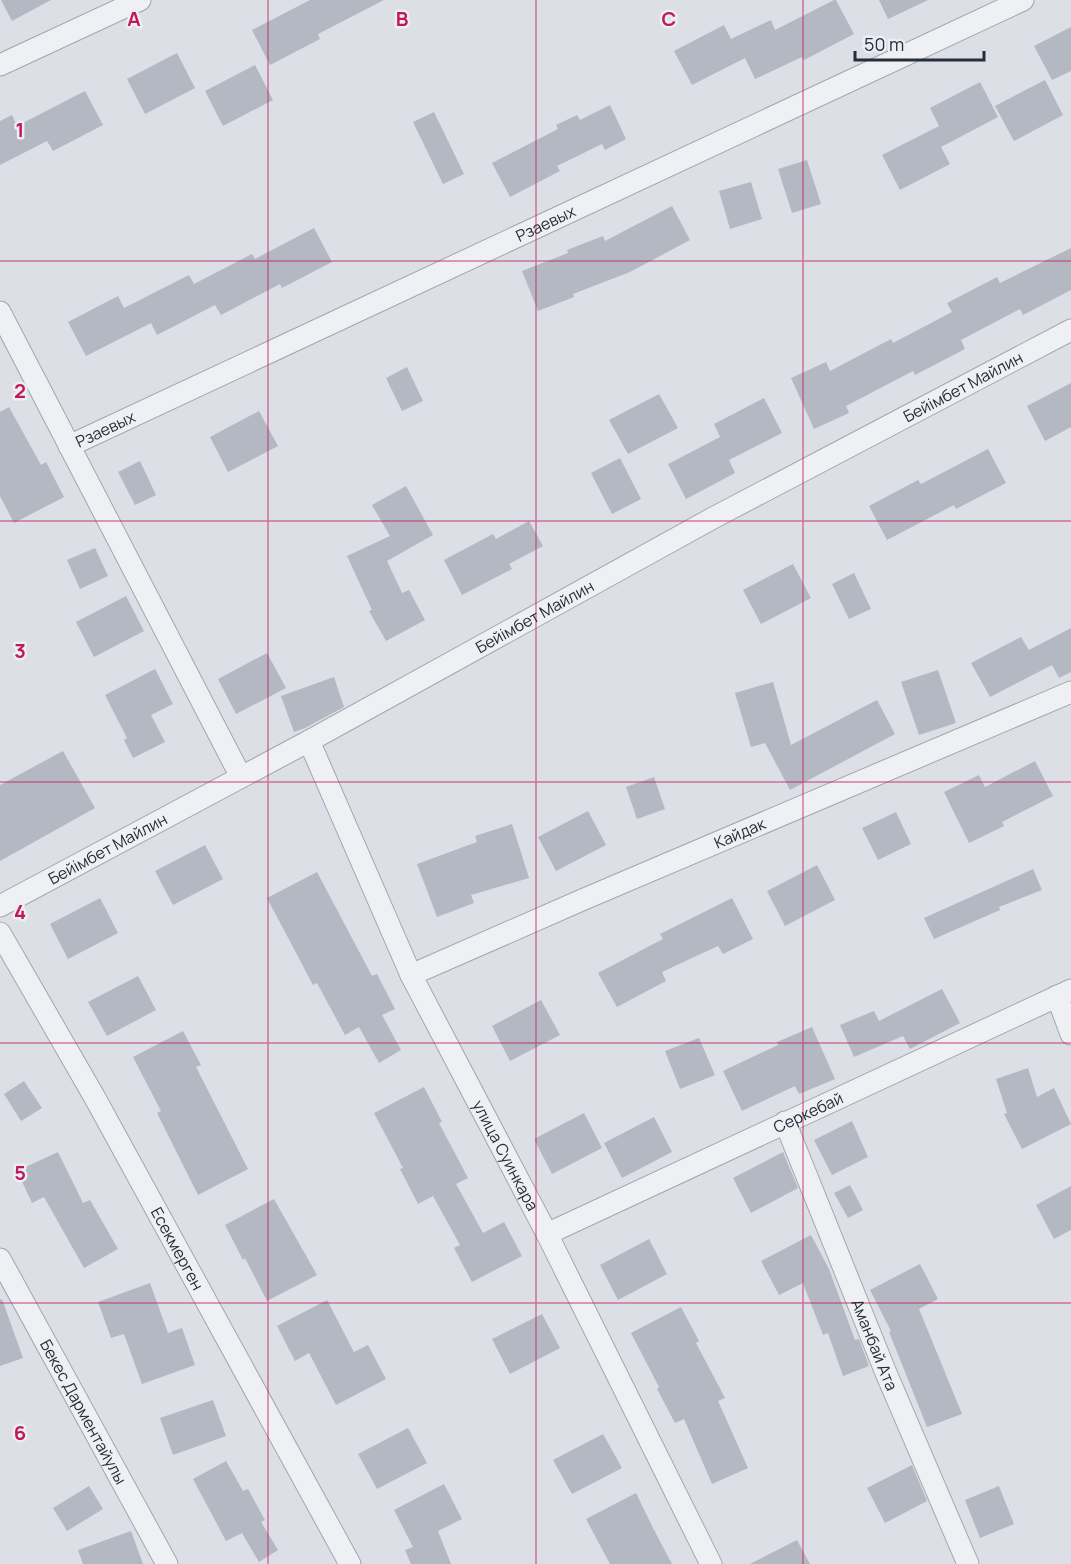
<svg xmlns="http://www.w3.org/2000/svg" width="1071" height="1564" font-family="Manrope,sans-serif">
	<rect width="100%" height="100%" fill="#dcdfe5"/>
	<path fill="#b3b8c2" d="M 1,0 L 51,0 L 12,21 Z
		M 310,0 L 384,0 L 318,34 L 320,39 L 270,65 L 252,30 Z
		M 834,0 L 836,0 L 854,34 L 804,60 L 802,57 L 755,79 L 745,58 L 692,85 L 674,51 L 724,25 L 731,39 L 771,20 L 775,30 Z
		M 879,0 L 928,0 L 888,19 Z
		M 1071,27 L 1071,71 L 1052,80 L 1034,46 Z
		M 177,53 L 195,88 L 145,114 L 127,79 Z
		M 255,65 L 273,100 L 223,126 L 205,91 Z
		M 1045,80 L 1063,115 L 1014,141 L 995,106 Z
		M 980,82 L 998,117 L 941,147 L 950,164 L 900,190 L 882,155 L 939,126 L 930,108 Z
		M 85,91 L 103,125 L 53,151 L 47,141 L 0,165 L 0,121 L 12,115 L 17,126 Z
		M 610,105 L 626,139 L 605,150 L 602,144 L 557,166 L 560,171 L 510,197 L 492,163 L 558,129 L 556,125 L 577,115 L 580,120 Z
		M 434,112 L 464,174 L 443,184 L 413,122 Z
		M 807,160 L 821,204 L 792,213 L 778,169 Z
		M 751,182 L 762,219 L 730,229 L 719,191 Z
		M 672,206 L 690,240 L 630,272 L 573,294 L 574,297 L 538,311 L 522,271 L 568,253 L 567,250 L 603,236 L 605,241 Z
		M 314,228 L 332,262 L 282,288 L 280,284 L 221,315 L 215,305 L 157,335 L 151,323 L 86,356 L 68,322 L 118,296 L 124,308 L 189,275 L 194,284 L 252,254 L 255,259 Z
		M 1071,248 L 1071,290 L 1023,315 L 1020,309 L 961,340 L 965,349 L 915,375 L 913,371 L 846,406 L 849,413 L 814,429 L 791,378 L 826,362 L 830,371 L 891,339 L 893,343 L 952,312 L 947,303 L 997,277 L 1000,283 Z
		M 407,367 L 423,401 L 402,411 L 386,378 Z
		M 1071,383 L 1071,427 L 1045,441 L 1027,406 Z
		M 659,394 L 678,428 L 628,454 L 609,420 Z
		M 764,398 L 782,433 L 729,460 L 735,473 L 686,499 L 668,464 L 720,437 L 714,424 Z
		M 9,407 L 41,465 L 46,462 L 64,497 L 14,523 L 0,496 L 0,412 Z
		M 259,411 L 278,446 L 228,472 L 210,437 Z
		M 988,449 L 1006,483 L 956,509 L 954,505 L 887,540 L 869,506 L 918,480 L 921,484 Z
		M 620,458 L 641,499 L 612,514 L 591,473 Z
		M 140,461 L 156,495 L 135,505 L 118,472 Z
		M 406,486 L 433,535 L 387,561 L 402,593 L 409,590 L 425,620 L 386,641 L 369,611 L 372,610 L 347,556 L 390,536 L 372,505 Z
		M 529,521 L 543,546 L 509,564 L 512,569 L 462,595 L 444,560 L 493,534 L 496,539 Z
		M 95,548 L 108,576 L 80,589 L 67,560 Z
		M 793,564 L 811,598 L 761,624 L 743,590 Z
		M 854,573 L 871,609 L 849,619 L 832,584 Z
		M 126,596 L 144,631 L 94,657 L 76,622 Z
		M 1071,628 L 1071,672 L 1059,678 L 1052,665 L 990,697 L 971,663 L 1021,637 L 1029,650 Z
		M 267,653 L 286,688 L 236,714 L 218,679 Z
		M 155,669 L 173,704 L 151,715 L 165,742 L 133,758 L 124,740 L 127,738 L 105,695 Z
		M 938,670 L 956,723 L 919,735 L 901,682 Z
		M 334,677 L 344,707 L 305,728 L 294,732 L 281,696 Z
		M 773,682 L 791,745 L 877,700 L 895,734 L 790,790 L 765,743 L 751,747 L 735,693 Z
		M 63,751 L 95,808 L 0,861 L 0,785 Z
		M 1035,761 L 1053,796 L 1002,822 L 1004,826 L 969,843 L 944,792 L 979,775 L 985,787 Z
		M 654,777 L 665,809 L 637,819 L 626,787 Z
		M 588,811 L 606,845 L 556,871 L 538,837 Z
		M 896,812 L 911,844 L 878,860 L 862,828 Z
		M 512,824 L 529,878 L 471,895 L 474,903 L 437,917 L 417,864 L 477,842 L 475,836 Z
		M 205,845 L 223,879 L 173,905 L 155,871 Z
		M 817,865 L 835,900 L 785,926 L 767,891 Z
		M 1033,869 L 1042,890 L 999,907 L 1000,910 L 934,939 L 924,918 Z
		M 317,872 L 372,976 L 377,974 L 395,1009 L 382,1015 L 401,1050 L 379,1063 L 359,1027 L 345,1035 L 317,983 L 313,985 L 267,898 Z
		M 100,898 L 118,933 L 68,959 L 50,924 Z
		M 732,898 L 753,939 L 723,954 L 718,946 L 662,972 L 666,981 L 617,1007 L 598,973 L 663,939 L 660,934 Z
		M 138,976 L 156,1010 L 107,1036 L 88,1002 Z
		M 942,989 L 960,1023 L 910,1049 L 903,1036 L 854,1057 L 840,1025 L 874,1011 L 879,1021 Z
		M 541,1000 L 560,1035 L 510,1061 L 492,1026 Z
		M 812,1027 L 835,1079 L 799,1094 L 795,1086 L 742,1111 L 723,1071 L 778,1045 L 777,1042 Z
		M 183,1031 L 201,1065 L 196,1067 L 248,1169 L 198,1195 L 157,1113 L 161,1111 L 133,1057 Z
		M 699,1038 L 715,1075 L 680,1089 L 665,1051 Z
		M 1028,1068 L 1037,1097 L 1054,1088 L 1071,1124 L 1022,1149 L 1004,1114 L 1007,1113 L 996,1079 Z
		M 24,1081 L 42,1108 L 21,1121 L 4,1094 Z
		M 424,1087 L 442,1122 L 439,1123 L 468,1178 L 456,1184 L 483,1233 L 504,1222 L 522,1256 L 472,1282 L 454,1248 L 460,1245 L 433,1196 L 418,1204 L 400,1169 L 403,1168 L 374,1113 Z
		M 584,1113 L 602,1148 L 552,1174 L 534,1139 Z
		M 654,1117 L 672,1152 L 622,1178 L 604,1143 Z
		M 852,1121 L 868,1157 L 832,1175 L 814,1140 Z
		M 58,1152 L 83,1203 L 90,1200 L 118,1249 L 84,1268 L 44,1197 L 32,1203 L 17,1171 Z
		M 783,1152 L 798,1188 L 751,1213 L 733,1178 Z
		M 850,1185 L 863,1210 L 848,1218 L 834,1193 Z
		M 1071,1186 L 1071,1230 L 1054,1239 L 1036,1205 Z
		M 274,1199 L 317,1275 L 267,1301 L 245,1258 L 243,1260 L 225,1225 Z
		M 811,1235 L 829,1269 L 855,1340 L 859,1339 L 869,1366 L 843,1376 L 828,1333 L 823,1335 L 803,1283 L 779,1295 L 761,1261 Z
		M 649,1239 L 667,1274 L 618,1300 L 600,1265 Z
		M 920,1264 L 938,1299 L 919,1309 L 962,1414 L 927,1427 L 889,1332 L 891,1331 L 870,1290 Z
		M 150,1283 L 168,1333 L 182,1328 L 195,1365 L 142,1384 L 124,1334 L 111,1338 L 98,1302 Z
		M 2,1299 L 23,1358 L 0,1366 L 0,1300 Z
		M 327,1300 L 354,1352 L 368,1345 L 386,1379 L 336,1405 L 309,1353 L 295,1361 L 277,1326 Z
		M 681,1307 L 699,1341 L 696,1343 L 725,1398 L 718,1401 L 748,1468 L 712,1484 L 684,1419 L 675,1423 L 657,1389 L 659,1387 L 631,1333 Z
		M 542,1314 L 560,1348 L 510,1374 L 492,1339 Z
		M 213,1400 L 226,1436 L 173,1455 L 160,1418 Z
		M 408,1428 L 427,1463 L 377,1489 L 358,1454 Z
		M 603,1434 L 622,1468 L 572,1494 L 553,1460 Z
		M 226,1461 L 243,1491 L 248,1489 L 265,1520 L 261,1522 L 278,1550 L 259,1562 L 242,1533 L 226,1541 L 193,1479 Z
		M 912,1465 L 927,1501 L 885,1523 L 867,1488 Z
		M 444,1484 L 462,1519 L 438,1531 L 451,1564 L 411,1564 L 405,1550 L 413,1547 L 394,1510 Z
		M 89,1486 L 103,1509 L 67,1531 L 53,1508 Z
		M 999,1486 L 1014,1524 L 980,1538 L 965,1500 Z
		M 636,1493 L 653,1528 L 672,1564 L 610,1564 L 586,1519 Z
		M 131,1531 L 143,1564 L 83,1564 L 78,1550 Z
		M 797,1540 L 810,1564 L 750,1564 Z"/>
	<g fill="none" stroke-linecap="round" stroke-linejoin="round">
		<defs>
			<g id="minor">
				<path d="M 0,65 L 140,0"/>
				<path d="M 0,312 L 241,777"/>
				<path id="s1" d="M 69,446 L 1023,0"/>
				<path id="s2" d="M 309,741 L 411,975 L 547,1234 L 711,1564"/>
				<path id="s3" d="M 0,906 L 309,741 L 713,518 L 1071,330"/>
				<path id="s4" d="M 0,933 L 95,1098 L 350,1564"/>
				<path id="s5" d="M 411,975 L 582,900 L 1071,692"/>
				<path d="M 1057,996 L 1071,1034"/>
				<path id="s6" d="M 785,1122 L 886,1373 L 968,1564"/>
				<path id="s7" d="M 547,1234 L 1071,990"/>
				<path id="s8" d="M 0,1259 L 167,1564"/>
			</g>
		</defs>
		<use href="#minor" stroke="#a2a6af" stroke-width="23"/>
		<use href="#minor" stroke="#eef0f4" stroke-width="21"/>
	</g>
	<path fill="none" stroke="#c2185b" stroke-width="1.5" stroke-opacity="0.55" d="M 268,0 L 268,1564M 536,0 L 536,1564M 803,0 L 803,1564M 0,261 L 1071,261M 0,521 L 1071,521M 0,782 L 1071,782M 0,1043 L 1071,1043M 0,1303 L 1071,1303"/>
	<g text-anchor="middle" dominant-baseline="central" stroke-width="5" stroke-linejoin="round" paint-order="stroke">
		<g font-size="16" fill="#262d3b" stroke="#ebeef3">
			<text stroke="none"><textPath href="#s1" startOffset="526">Рзаевых</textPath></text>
			<text stroke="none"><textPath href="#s3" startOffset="1094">Бейімбет Майлин</textPath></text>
			<text stroke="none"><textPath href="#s1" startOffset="40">Рзаевых</textPath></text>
			<text stroke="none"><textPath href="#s3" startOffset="608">Бейімбет Майлин</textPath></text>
			<text stroke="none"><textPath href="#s5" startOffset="358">Кайдак</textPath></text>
			<text stroke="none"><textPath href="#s3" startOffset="122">Бейімбет Майлин</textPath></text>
			<text stroke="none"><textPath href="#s7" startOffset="288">Серкебай</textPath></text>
			<text stroke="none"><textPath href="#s2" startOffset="459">улица Суинкара</textPath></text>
			<text stroke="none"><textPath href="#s4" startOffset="362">Eсекмерген</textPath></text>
			<text stroke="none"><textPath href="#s6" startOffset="240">Аманбай Ата</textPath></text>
			<text stroke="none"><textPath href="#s8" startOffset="174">Бекес Дарментайулы</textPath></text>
		</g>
	</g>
	<g font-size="20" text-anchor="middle" font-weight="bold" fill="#c2185b" stroke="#ebeef3" stroke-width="5" stroke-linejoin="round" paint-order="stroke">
		<text x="134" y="26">A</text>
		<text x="402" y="26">B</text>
		<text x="669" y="26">C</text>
		<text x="20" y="137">1</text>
		<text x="20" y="398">2</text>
		<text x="20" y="658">3</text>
		<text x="20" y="919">4</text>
		<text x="20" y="1180">5</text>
		<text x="20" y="1440">6</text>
	</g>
	<path d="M855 51v9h129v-9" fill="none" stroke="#262d3b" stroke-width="3"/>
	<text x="864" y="51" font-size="18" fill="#262d3b" stroke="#ebeef3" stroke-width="4.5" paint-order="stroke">50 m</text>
</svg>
